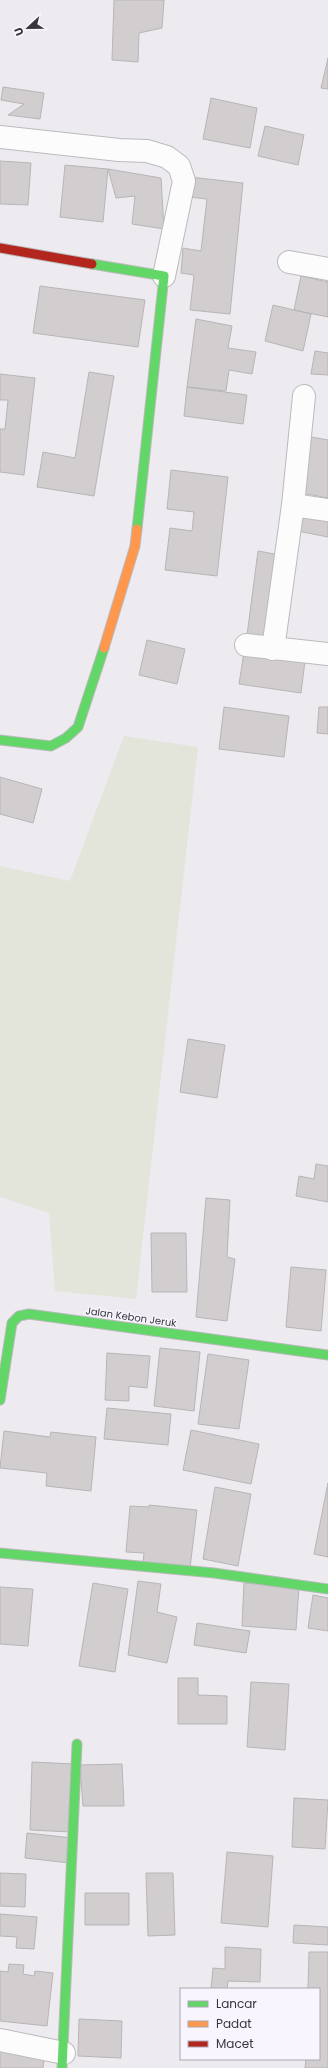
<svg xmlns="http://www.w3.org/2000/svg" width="328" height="2068" font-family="Poppins,sans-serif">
	<rect width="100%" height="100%" fill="#edebf0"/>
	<path fill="#e3e4da" d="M 124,736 L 198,747 L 136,1299 L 55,1291 L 49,1213 L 0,1197 L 0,866 L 70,881 Z"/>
	<path fill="#d2ced0" stroke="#b8b5b6" d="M 114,0 L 164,0 L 162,28 L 139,33 L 138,62 L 112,60 Z
		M 328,58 L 328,89 L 321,88 Z
		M 3,87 L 44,93 L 40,119 L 8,115 L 24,104 L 1,100 Z
		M 211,98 L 257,108 L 250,148 L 203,139 Z
		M 265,126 L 304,135 L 298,165 L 258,156 Z
		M 0,161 L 31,163 L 28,205 L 0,204 Z
		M 65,165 L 108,169 L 103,222 L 60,217 Z
		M 108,169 L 161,178 L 164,229 L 132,224 L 135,196 L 116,198 Z
		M 190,177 L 243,183 L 230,314 L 190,310 L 194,275 L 181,273 L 183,248 L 201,251 L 207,199 L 189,197 Z
		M 301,276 L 328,282 L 328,317 L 294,310 Z
		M 40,286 L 145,300 L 138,347 L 33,333 Z
		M 273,305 L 311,314 L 303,351 L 265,341 Z
		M 196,319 L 232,326 L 228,348 L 256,352 L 252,374 L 229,370 L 226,391 L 187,387 Z
		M 315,351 L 328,353 L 328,375 L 311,374 Z
		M 89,372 L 114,376 L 94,496 L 37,487 L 43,452 L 75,458 Z
		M 0,374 L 35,378 L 24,475 L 0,472 L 0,429 L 5,429 L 8,400 L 0,400 Z
		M 187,387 L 247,395 L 243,424 L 184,416 Z
		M 306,436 L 328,440 L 328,498 L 297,492 Z
		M 171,470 L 228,477 L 217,576 L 165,570 L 170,528 L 192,531 L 194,512 L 167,509 Z
		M 296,508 L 328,514 L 328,537 L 292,530 Z
		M 258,551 L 280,555 L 268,646 L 246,643 Z
		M 147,640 L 185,649 L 177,684 L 139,675 Z
		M 244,652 L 305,661 L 301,693 L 239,684 Z
		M 224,707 L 289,716 L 284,757 L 219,749 Z
		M 319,707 L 328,707 L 328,734 L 317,733 Z
		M 0,777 L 42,789 L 33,823 L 0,814 Z
		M 188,1039 L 225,1045 L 217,1098 L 180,1092 Z
		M 316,1164 L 328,1166 L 328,1202 L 296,1196 L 299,1176 L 314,1179 Z
		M 206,1198 L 230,1200 L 227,1257 L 235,1259 L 227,1321 L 196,1317 Z
		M 151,1233 L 186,1233 L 187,1292 L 152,1292 Z
		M 291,1267 L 326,1270 L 321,1331 L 286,1327 Z
		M 160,1348 L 200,1352 L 194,1411 L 154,1406 Z
		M 107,1353 L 150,1356 L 147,1388 L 129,1386 L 129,1401 L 105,1400 Z
		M 208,1354 L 249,1360 L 239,1429 L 198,1424 Z
		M 107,1408 L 171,1414 L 168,1445 L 104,1439 Z
		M 191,1430 L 259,1444 L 251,1484 L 183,1470 Z
		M 4,1431 L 50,1437 L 51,1432 L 96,1437 L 91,1491 L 46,1486 L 47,1473 L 0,1468 Z
		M 328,1483 L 328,1557 L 314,1554 Z
		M 215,1487 L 251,1494 L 238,1566 L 203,1559 Z
		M 149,1505 L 197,1510 L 190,1568 L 143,1563 L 144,1553 L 126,1552 L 130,1506 L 149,1507 Z
		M 138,1581 L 161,1584 L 157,1612 L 177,1617 L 167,1663 L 128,1655 Z
		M 93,1583 L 128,1589 L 115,1672 L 79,1666 Z
		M 244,1583 L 299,1587 L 296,1630 L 242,1626 Z
		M 0,1587 L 33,1589 L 28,1646 L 0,1644 Z
		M 313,1595 L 328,1598 L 328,1631 L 308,1628 Z
		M 197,1623 L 250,1631 L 246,1653 L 194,1645 Z
		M 178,1678 L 198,1678 L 198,1695 L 227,1696 L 227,1724 L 178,1724 Z
		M 251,1682 L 289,1684 L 285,1750 L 247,1747 Z
		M 32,1762 L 74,1764 L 71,1832 L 30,1830 Z
		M 122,1764 L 124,1806 L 83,1806 L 80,1765 Z
		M 294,1798 L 328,1800 L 325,1849 L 292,1847 Z
		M 27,1833 L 72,1838 L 70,1863 L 25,1858 Z
		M 227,1852 L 273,1856 L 268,1927 L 221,1923 Z
		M 0,1873 L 26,1874 L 25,1907 L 0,1906 Z
		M 146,1873 L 173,1873 L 175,1935 L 148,1936 Z
		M 85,1893 L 129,1893 L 129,1925 L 85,1925 Z
		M 0,1914 L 37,1917 L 34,1949 L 16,1948 L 17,1937 L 0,1936 Z
		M 294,1925 L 328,1927 L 328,1945 L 293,1943 Z
		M 225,1947 L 261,1949 L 260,1982 L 228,1981 L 227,1989 L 211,1989 L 213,1968 L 225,1969 Z
		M 309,1952 L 328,1952 L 328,2068 L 305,2068 L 306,2059 L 319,2059 L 319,1989 L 308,1989 Z
		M 9,1964 L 24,1965 L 23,1974 L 34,1976 L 35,1971 L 53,1973 L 47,2026 L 0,2021 L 0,1971 L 8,1972 Z
		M 79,2019 L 122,2021 L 121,2058 L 78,2056 Z
		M 0,2048 L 45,2053 L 43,2068 L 0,2068 Z"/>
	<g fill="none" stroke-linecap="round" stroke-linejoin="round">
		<defs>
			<path id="street" d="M 0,137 L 119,150 L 147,151 L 167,157 L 179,166 L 184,181 L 164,276
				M 289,262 L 328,269
				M 293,505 L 304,396
				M 246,645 L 328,654
				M 273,649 L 293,505 L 328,510
				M 0,2040 L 64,2053"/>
			<path id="fast" d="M 92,264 L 164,276 L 137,529
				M 0,740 L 51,746 L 66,738 L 78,727 L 104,648
				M 0,1400 L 12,1323 L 19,1316 L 29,1314 L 328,1355
				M 0,1553 L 214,1573 L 328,1589
				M 62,2068 L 77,1744"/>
			<path id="slow" d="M 104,648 L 135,546 L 137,529"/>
			<path id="jam" d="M 0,248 L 92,264"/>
		</defs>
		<use href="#street" stroke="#bbbabd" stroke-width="24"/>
		<use href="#fast" stroke="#bbbabd" stroke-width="11"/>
		<use href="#slow" stroke="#bbbabd" stroke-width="11"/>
		<use href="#jam" stroke="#bbbabd" stroke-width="11"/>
		<use href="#street" stroke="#fcfcfd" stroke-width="22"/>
		<use href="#fast" stroke="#63d668" stroke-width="9"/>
		<use href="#slow" stroke="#ff974d" stroke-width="9"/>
		<use href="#jam" stroke="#b3261e" stroke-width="9"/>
	</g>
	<g text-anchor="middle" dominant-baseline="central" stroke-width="3" stroke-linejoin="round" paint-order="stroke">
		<g font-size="10" fill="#37353a" stroke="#f8f5ff">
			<text transform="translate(131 1317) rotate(8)">Jalan Kebon Jeruk</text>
		</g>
	</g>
	<rect x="180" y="1988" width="140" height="72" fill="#f8f5ff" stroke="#aba8b0"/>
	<rect x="188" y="2001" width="20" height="6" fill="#63d668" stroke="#aba8b0"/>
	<text x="216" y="2008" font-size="12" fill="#37353a">Lancar</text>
	<rect x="188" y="2021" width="20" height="6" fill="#ff974d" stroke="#aba8b0"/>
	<text x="216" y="2028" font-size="12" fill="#37353a">Padat</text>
	<rect x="188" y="2041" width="20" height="6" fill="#b3261e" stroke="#aba8b0"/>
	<text x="216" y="2048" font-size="12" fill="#37353a">Macet</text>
	<g transform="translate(28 28) rotate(248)" stroke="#f8f5ff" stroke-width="3" paint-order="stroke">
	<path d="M0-3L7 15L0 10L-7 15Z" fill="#37353a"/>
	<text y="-6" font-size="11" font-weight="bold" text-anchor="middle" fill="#37353a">U</text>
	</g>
</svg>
